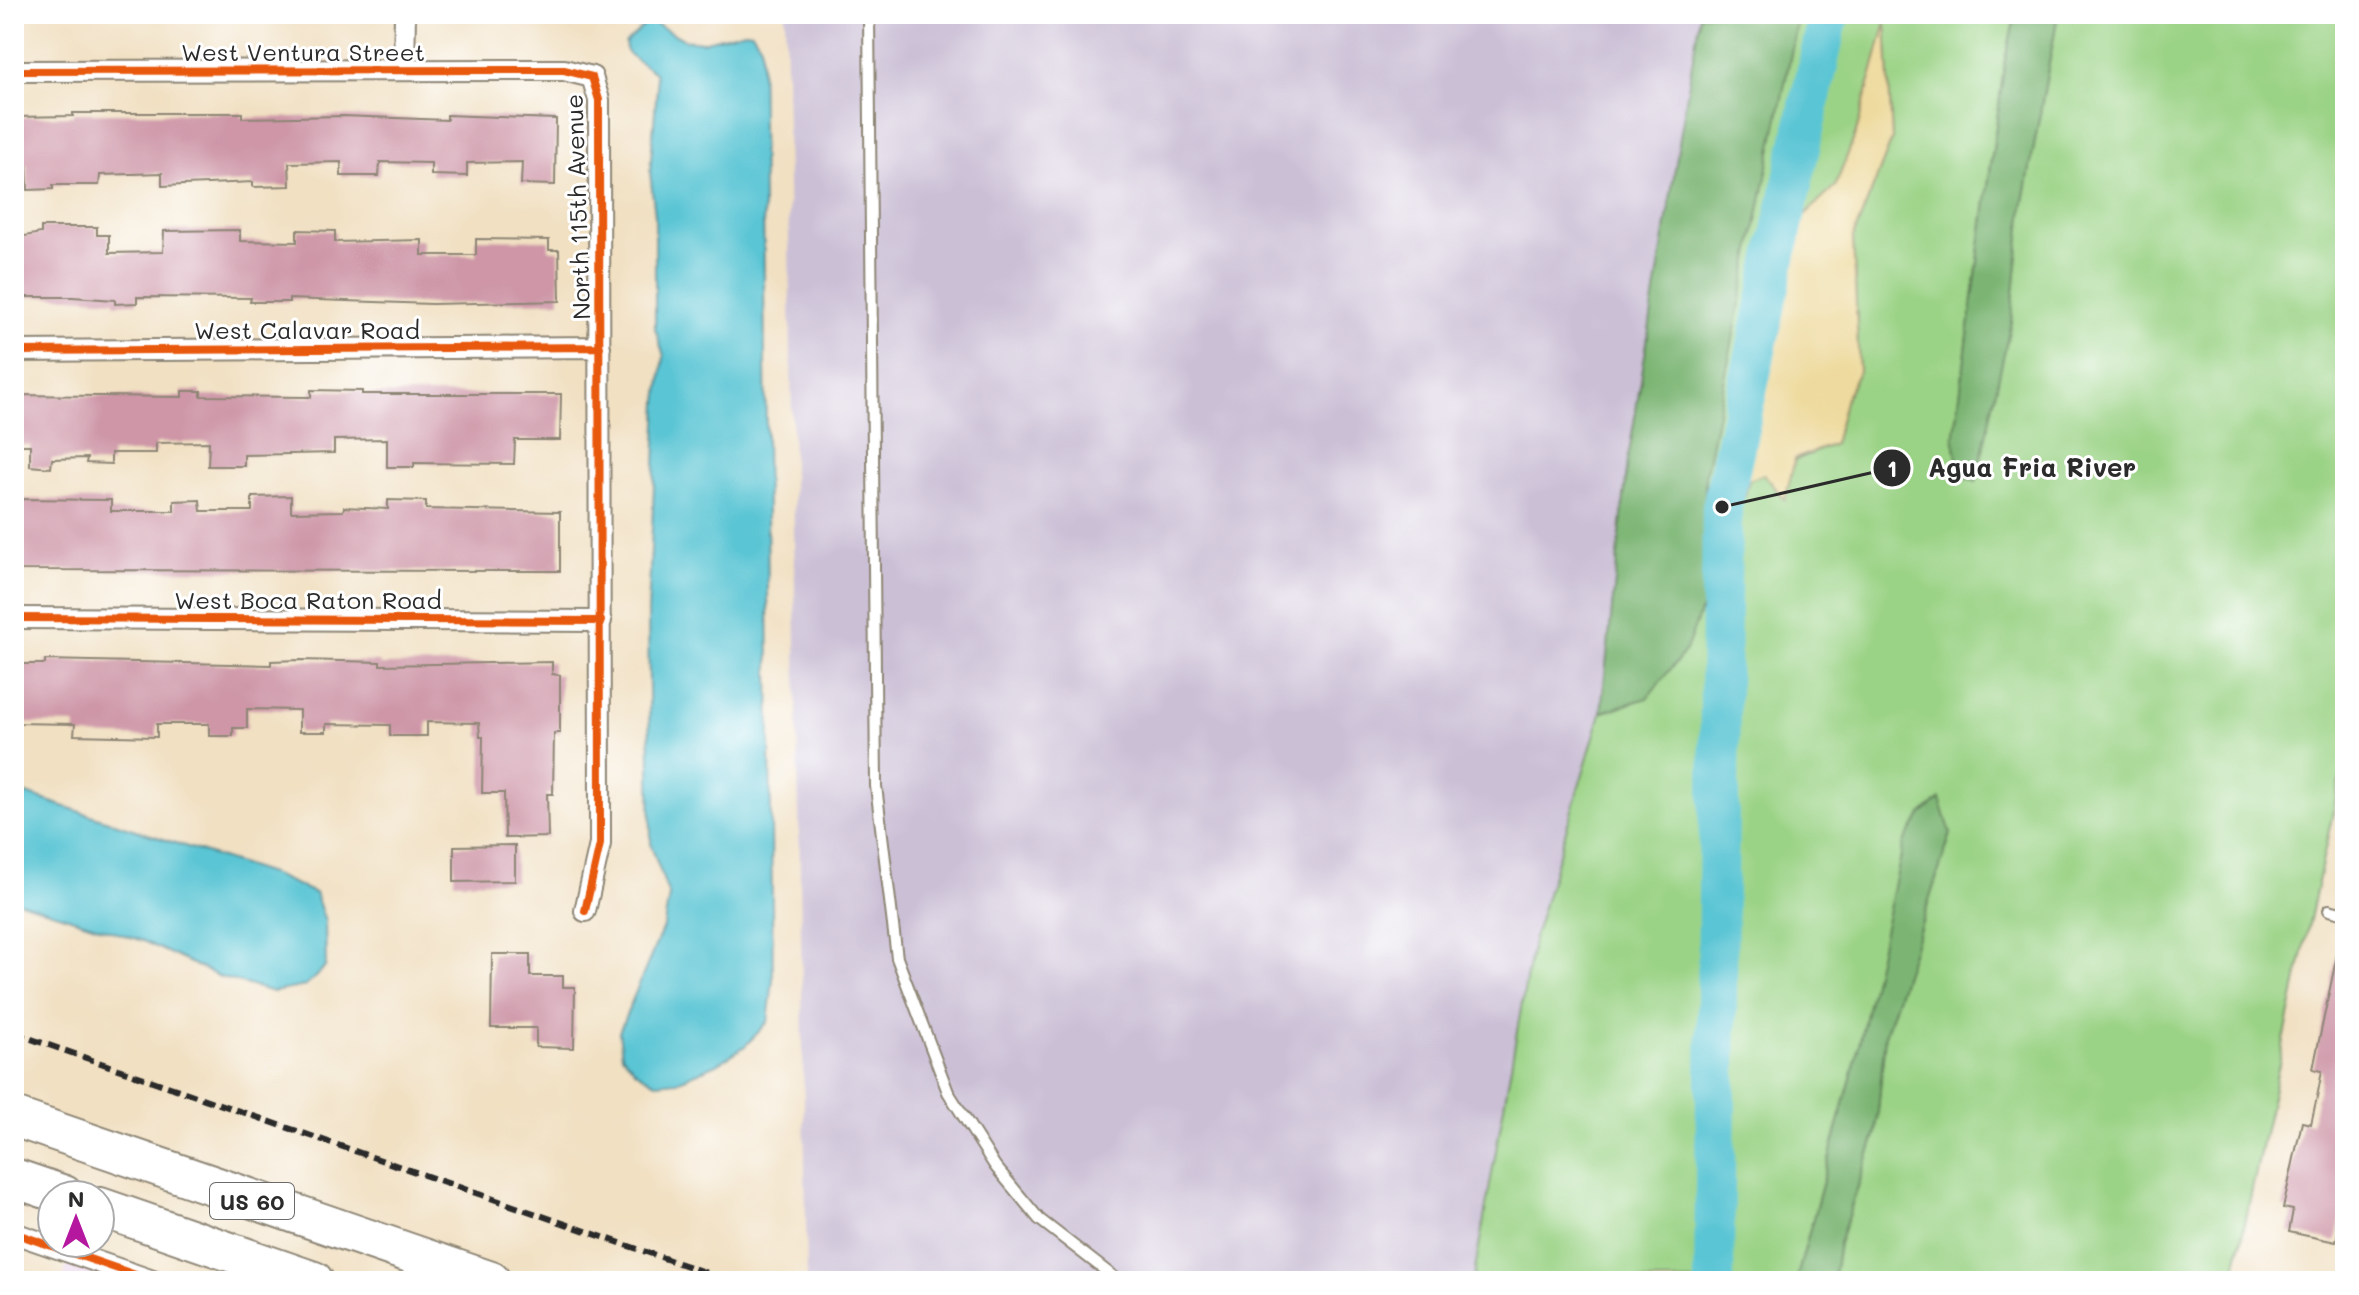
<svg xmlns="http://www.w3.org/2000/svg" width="2359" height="1295" font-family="Mali,sans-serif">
	<rect width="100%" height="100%" fill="#fff"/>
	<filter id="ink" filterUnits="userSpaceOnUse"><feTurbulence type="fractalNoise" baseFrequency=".0125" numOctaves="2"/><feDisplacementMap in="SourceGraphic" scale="16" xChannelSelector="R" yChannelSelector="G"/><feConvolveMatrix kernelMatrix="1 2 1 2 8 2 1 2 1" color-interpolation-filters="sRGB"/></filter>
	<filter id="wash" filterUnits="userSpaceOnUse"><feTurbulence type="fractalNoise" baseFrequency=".006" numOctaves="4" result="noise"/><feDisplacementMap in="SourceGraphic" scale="32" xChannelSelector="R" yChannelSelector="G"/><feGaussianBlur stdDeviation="1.8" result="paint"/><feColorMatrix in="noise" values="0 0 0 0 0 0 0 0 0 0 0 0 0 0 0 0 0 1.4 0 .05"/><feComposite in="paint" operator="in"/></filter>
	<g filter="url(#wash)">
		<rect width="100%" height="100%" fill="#f1e0c2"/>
		<path fill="#ebd1eb" d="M 69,1259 L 129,1281 L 62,1281 Z"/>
		<path fill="#cbbfd5" d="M 785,14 L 1700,14 L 1628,460 L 1601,712 L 1533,941 L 1473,1281 L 807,1281 Z"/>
		<path fill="#9bd386" stroke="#637f58" stroke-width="2" fill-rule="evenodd" d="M 1799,14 L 2016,14 L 2005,60 L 1954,440 L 1960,476 L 2011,321 L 2023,207 L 2058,14 L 2345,14 L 2345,756 L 2234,1274 L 2223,1274 L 2221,1281 L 1833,1281 L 1839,1243 L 1876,1133 L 1885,1035 L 1951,834 L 1854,1067 L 1796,1281 L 1473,1281 L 1533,941 L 1601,713 L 1647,698 L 1704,602 L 1704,477 ZM 1886,25 L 1892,139 L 1853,238 L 1859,371 L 1846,397 L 1834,444 L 1749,480 L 1747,337 L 1760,257 L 1835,187 L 1856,133 Z"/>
		<path fill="#7cb573" stroke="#54704f" stroke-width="2" d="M 1700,14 L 1799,14 L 1705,477 L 1704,602 L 1686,650 L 1647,698 L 1601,712 L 1628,460 Z
			M 2016,14 L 2058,14 L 2023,207 L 2011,321 L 1976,482 L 1960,476 L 1954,440 L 2005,60 Z
			M 1940,799 L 1951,833 L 1885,1035 L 1876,1133 L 1839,1243 L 1833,1281 L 1796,1281 L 1854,1067 L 1904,842 L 1922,814 Z"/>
		<path fill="#eeda9e" stroke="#8c8264" stroke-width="2" d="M 1886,22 L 1892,139 L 1853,238 L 1859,371 L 1846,397 L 1834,444 L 1795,459 L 1785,500 L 1764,474 L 1749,480 L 1745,496 L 1715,490 L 1760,257 L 1835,187 L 1856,133 Z"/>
		<path fill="#5ac5d4" stroke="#427880" stroke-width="2" d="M 654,23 L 685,40 L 702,42 L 745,31 L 752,32 L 761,45 L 773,980 L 768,1022 L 745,1046 L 717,1064 L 677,1081 L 656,1083 L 636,1071 L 622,1055 L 619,1032 L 664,925 L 669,896 L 651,845 L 648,612 L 658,401 L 664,356 L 655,328 L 655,216 L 650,172 L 657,87 L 655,73 L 627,53 L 625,43 L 646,24 Z
			M 14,790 L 276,876 L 315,893 L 325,921 L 326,966 L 306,986 L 273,992 L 220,977 L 143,941 L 14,900 Z"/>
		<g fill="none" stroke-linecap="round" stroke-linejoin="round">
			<path stroke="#5ac5d4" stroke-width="40" d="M 1714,1281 L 1722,507 L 1829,14"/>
		</g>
		<g id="blocks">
			<path fill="#ce96a7" d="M 73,113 L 242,113 L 242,118 L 343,116 L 447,120 L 447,115 L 556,119 L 555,185 L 521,184 L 522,162 L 467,163 L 467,176 L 431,175 L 431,163 L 380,162 L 379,176 L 341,176 L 341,162 L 289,163 L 290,186 L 253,187 L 253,182 L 162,186 L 162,173 L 100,175 L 99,185 L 53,185 L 53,189 L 28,190 L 27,166 L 14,166 L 14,117 L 73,116 Z
				M 41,227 L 97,227 L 97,235 L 109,235 L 109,253 L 163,252 L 164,231 L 240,230 L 240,241 L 297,242 L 297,230 L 335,231 L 335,242 L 422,240 L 422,255 L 476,255 L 476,239 L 549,240 L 549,250 L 559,250 L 560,301 L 432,304 L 289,299 L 289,302 L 250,302 L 251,298 L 137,297 L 137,303 L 115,304 L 115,300 L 72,297 L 14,297 L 14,238 L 41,233 Z
				M 311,390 L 362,391 L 362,394 L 561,394 L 560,440 L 515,440 L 514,464 L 414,463 L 414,467 L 387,467 L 387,439 L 334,440 L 334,453 L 244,455 L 244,466 L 208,466 L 209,442 L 156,443 L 156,453 L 111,453 L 111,464 L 86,463 L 87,458 L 52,459 L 51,468 L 30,466 L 30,445 L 14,445 L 14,395 L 182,397 L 182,391 L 201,391 L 201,396 L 311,397 Z
				M 291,496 L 291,512 L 343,511 L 344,507 L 388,509 L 388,500 L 426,501 L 426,509 L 560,512 L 560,571 L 14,570 L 14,499 L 111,500 L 111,511 L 174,511 L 174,501 L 200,500 L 201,511 L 252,511 L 252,497 Z
				M 45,660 L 271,665 L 271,661 L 300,660 L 380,662 L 380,665 L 552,662 L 552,674 L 560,675 L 560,733 L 554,733 L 553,794 L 547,794 L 548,837 L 505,838 L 504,793 L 482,793 L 483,737 L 480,737 L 479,723 L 427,722 L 427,736 L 390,736 L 390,725 L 326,724 L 326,732 L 299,732 L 299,710 L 247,709 L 247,728 L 233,728 L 233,736 L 209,736 L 209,724 L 157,724 L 157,737 L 74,735 L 75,724 L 14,723 L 14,664 L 45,664 Z
				M 515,845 L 515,881 L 454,882 L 454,846 Z
				M 492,954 L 530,954 L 530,976 L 563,976 L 563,987 L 575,987 L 574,1048 L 536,1047 L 536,1028 L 491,1028 Z
				M 2337,955 L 2345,956 L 2345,1200 L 2336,1242 L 2289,1232 L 2293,1210 L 2283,1208 L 2302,1122 L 2311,1124 L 2318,1092 L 2322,1071 L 2313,1069 Z"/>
		</g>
	</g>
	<g filter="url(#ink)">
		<use href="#blocks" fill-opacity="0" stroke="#8e8676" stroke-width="2"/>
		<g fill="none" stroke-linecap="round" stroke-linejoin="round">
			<defs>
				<path id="lane" d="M 869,14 L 876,786 L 897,958 L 948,1092 L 995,1166 L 1039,1219 L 1119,1281
					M 2329,910 L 2345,914"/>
				<path id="street" d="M 404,70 L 405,14
					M 14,71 L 564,70 L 592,77 L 599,100 L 600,844 L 585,911
					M 14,351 L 600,347
					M 14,618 L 601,621
					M 14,1233 L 153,1281"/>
				<path id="highway" d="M 14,1117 L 491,1281
					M 14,1178 L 64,1195
					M 100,1207 L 314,1281"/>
			</defs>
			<use href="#lane" stroke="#8e8676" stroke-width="14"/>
			<use href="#street" stroke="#8e8676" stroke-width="24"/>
			<use href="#highway" stroke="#8e8676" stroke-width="42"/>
			<use href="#lane" stroke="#fff" stroke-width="10"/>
			<use href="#street" stroke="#fff" stroke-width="20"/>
			<use href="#highway" stroke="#fff" stroke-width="38"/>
			<path stroke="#2b2b2b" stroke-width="6" stroke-dasharray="12 6" stroke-linecap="butt" d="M 14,1033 L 730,1281"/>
			<defs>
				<path id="cycleway" d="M 14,71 L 564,70 L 592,77 L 599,100 L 600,844 L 585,911
					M 14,351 L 600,347
					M 14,618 L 601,621
					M 14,1233 L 153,1281"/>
			</defs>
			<use href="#cycleway" stroke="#fff" stroke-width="13"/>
			<use href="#cycleway" stroke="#e8590c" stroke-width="8"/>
		</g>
	</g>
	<g text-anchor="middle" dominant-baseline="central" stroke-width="6" stroke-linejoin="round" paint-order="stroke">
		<rect fill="#fff" stroke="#6b6b6b" stroke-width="2" x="210" y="1183" width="84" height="36" rx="6"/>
		<g font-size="22" font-weight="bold" fill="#2b2b2b">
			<text x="252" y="1201">US 60</text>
		</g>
		<g font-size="24" fill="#2b2b2b" stroke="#fff">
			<text x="303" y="51">West Ventura Street</text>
			<text transform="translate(577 207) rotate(-92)">North 115th Avenue</text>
			<text x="307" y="329">West Calavar Road</text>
			<text x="308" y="599">West Boca Raton Road</text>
		</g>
	</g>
	<path fill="none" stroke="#2b2b2b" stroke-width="3" d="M1722 507L1892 468"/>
	<g fill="#2b2b2b" stroke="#fff" stroke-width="3">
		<circle cx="1722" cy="507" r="8"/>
		<circle cx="1892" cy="468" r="20"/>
	</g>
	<g font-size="24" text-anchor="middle" font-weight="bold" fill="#fff">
		<text x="1892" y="477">1</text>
	</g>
	<g font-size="26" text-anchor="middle" font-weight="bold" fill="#2b2b2b" stroke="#fff" stroke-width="6" stroke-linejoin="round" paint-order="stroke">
		<text x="2032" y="477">Agua Fria River</text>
	</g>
	<rect width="2359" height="1295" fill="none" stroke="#fff" stroke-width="48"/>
	<g transform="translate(76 1219)"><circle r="38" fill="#ffffff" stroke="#aaaaaa" stroke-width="2"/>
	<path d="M0-6L14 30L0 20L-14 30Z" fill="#b5179e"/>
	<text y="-12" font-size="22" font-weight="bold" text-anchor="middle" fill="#2b2b2b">N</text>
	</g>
</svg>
